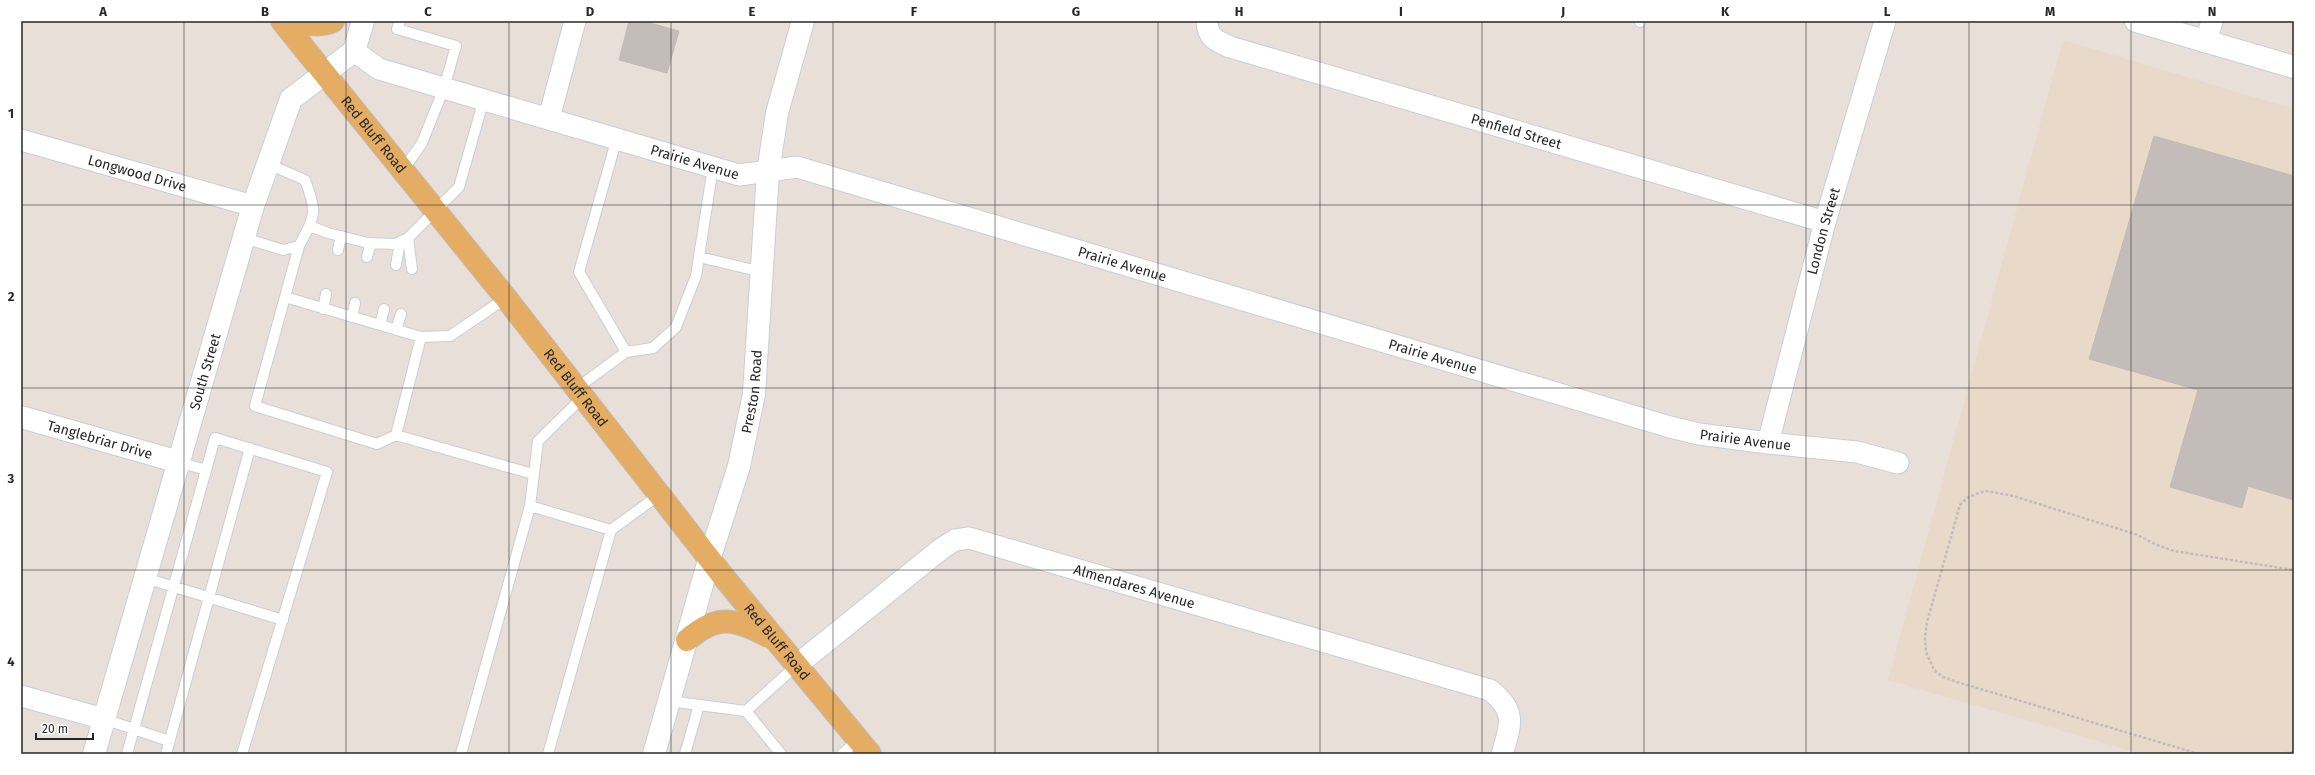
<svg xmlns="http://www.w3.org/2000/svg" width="2315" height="775" font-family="'Fira Sans',sans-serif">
	<rect width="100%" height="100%" fill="#e8dfd9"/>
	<path fill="#e9d9c9" d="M 2063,40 L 2294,109 L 2294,754 L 2142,754 L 1888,680 Z"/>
	<path fill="#c4bcb9" stroke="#c3bbb3" d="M 629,21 L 643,21 L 679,31 L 667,73 L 619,60 Z
		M 2154,136 L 2294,176 L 2294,500 L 2248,486 L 2242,508 L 2170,487 L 2198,390 L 2089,359 Z"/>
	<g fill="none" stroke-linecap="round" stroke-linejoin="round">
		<defs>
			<path id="service" d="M 400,21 L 397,29 L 456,46 L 444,88 L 422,143 L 403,170
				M 1640,22 L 1640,21
				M 617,138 L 579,272 L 626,352
				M 310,226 L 328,233 L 368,243 L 395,244 L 408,238 L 459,187 L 484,99
				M 244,238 L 283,250 L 299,246 C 315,216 318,213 305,180 L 268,164
				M 408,238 L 412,269
				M 299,246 L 255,406 L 377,444 L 396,435
				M 338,250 L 341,236
				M 367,257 L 371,243
				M 699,257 L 762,272
				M 396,265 L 400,242
				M 285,297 L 421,337 L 396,435 L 533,474
				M 323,309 L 326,294
				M 352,317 L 355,303
				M 380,325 L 384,309
				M 396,330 L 401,314
				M 421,337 L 450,336 L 506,298
				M 577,388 L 626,352 L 653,348 L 676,327 L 696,276 L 713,167
				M 179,462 L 206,470
				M 530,506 L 611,530 L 548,754
				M 611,530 L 659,495
				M 145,578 L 283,620
				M 670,701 L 699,705
				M 746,711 L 781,754
				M 104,719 L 169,741
				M 127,754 L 215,438 L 327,472 L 242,754
				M 166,754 L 250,448
				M 461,754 L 530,506 L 538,441 L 583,397
				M 685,754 L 699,705 L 746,711 L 797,665
				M 842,754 L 858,740"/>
			<g id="minor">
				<path id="s1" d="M 1207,21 C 1207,37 1216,41 1230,47 L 1825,222"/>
				<path d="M 2206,42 L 2212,21"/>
				<path id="s2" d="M 354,51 L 379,69 L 739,175 L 797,167 L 1670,427 L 1699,434 L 1768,443 L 1857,452 L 1898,463"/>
				<path d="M 549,118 L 575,21"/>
				<path id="s3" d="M 21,140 L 253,206"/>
				<path id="s4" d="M 1768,443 L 1825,222 L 1885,21"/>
				<path id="s5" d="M 797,665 L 941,549 L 955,540 L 969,538 L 1490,690 C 1517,711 1511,725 1502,754"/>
				<path d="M 21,696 L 104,719"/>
			</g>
			<g id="tertiary">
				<path id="s6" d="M 21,417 L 179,462"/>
			</g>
			<g id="secondary">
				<path d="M 2136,21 L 2294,67"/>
				<path id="s7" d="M 94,754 L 253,206 L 291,99 L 354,51 L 363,21"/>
				<path id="s8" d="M 654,754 L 709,560 L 739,466 L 754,394 L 768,172 L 777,113 L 803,21"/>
			</g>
			<g id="primary">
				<path id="s9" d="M 282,21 L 506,298 L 722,575 L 870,754"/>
				<path d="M 298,21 C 308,25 323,26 333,21"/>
				<path d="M 687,640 C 717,614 734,618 768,636"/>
			</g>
		</defs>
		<use href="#service" stroke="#c8ced8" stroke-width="12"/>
		<use href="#minor" stroke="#c8ced8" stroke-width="23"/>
		<use href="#tertiary" stroke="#c8ced8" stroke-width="24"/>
		<use href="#secondary" stroke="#c8ced8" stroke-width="24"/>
		<use href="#primary" stroke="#bebebe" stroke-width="24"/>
		<path stroke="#bebebe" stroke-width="2.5" stroke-dasharray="3 2" stroke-linecap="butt" d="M 2199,754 L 1957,682 L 1943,677 L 1934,670 L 1926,652 L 1925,637 L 1927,622 L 1960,505 L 1968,497 L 1985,491 L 2010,495 L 2135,534 L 2157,545 L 2174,551 L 2294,570
			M 2281,754 L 2294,752"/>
		<use href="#service" stroke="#fff" stroke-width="10"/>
		<use href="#minor" stroke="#fff" stroke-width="21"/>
		<use href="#tertiary" stroke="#fff" stroke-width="22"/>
		<use href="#secondary" stroke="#fff" stroke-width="22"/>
		<use href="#primary" stroke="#e4ad63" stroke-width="22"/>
	</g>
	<path fill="none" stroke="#272727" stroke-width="1" stroke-opacity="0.55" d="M 184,21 L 184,754M 346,21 L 346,754M 509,21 L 509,754M 671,21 L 671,754M 833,21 L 833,754M 995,21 L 995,754M 1158,21 L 1158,754M 1320,21 L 1320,754M 1482,21 L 1482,754M 1644,21 L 1644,754M 1806,21 L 1806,754M 1969,21 L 1969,754M 2131,21 L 2131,754M 21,205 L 2294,205M 21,388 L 2294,388M 21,570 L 2294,570"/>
	<g text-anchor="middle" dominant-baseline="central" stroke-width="3" stroke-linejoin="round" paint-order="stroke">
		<g font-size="14" fill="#272727" stroke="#fff">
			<text stroke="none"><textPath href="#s1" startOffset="336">Penfield Street</textPath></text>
			<text stroke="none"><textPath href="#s9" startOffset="146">Red Bluff Road</textPath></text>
			<text stroke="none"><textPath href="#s2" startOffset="360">Prairie Avenue</textPath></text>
			<text stroke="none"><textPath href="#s3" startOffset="121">Longwood Drive</textPath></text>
			<text stroke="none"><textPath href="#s4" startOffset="219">London Street</textPath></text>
			<text stroke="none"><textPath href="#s2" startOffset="804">Prairie Avenue</textPath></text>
			<text stroke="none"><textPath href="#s2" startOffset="1128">Prairie Avenue</textPath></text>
			<text stroke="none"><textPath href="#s7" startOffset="398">South Street</textPath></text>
			<text stroke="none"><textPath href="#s9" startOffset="470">Red Bluff Road</textPath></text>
			<text stroke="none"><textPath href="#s8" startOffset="376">Preston Road</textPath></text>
			<text stroke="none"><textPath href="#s6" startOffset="82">Tanglebriar Drive</textPath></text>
			<text stroke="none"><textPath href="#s2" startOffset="1452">Prairie Avenue</textPath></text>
			<text stroke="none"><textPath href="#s5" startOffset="388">Almendares Avenue</textPath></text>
			<text stroke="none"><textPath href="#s9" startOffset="794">Red Bluff Road</textPath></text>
		</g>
	</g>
	<rect width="2315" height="775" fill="none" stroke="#ffffff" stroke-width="44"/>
	<path d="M36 733v6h57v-6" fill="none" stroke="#272727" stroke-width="2"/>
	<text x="42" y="733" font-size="12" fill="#272727" stroke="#ffffff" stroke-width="3" paint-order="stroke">20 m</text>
	<rect x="22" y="22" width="2271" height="731" fill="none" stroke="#272727" stroke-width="1.5"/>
	<g font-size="13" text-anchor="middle" font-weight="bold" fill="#272727">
		<text x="103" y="16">A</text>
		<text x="265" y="16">B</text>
		<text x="428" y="16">C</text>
		<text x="590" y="16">D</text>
		<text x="752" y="16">E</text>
		<text x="914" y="16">F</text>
		<text x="1076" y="16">G</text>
		<text x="1239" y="16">H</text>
		<text x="1401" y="16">I</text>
		<text x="1563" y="16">J</text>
		<text x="1725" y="16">K</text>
		<text x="1887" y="16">L</text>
		<text x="2050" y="16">M</text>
		<text x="2212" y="16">N</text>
		<text x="11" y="118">1</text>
		<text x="11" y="301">2</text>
		<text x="11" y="483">3</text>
		<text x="11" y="666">4</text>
	</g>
</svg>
